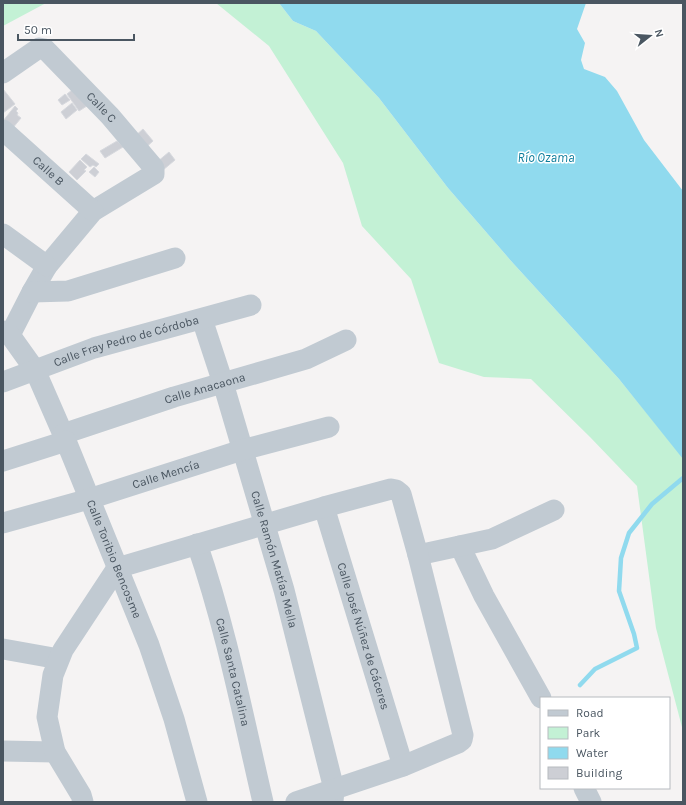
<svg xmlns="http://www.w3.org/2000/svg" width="686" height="805" font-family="Karla,sans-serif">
	<rect width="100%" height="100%" fill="#f5f3f3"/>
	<path fill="#c3f1d5" d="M 3,3 L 46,3 L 3,26 Z
		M 216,3 L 279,3 L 293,21 L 316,31 L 379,98 L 448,188 L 512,262 L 619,379 L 683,458 L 683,473 L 680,480 L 683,479 L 683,731 L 656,628 L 637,486 L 590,437 L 531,379 L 484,377 L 439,363 L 411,279 L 362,226 L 343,163 L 269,46 Z"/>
	<path fill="#90daee" d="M 279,3 L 586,3 L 577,29 L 585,43 L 581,60 L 584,69 L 605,77 L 617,91 L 644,140 L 683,191 L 683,459 L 619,379 L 512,262 L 448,188 L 379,98 L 316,31 L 293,21 Z"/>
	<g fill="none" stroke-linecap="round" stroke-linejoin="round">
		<path stroke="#90daee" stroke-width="4.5" d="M 580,685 L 595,669 L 637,648 L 634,634 L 619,591 L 621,558 L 629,533 L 652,504 L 683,478"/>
	</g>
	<path fill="#cdcfd5" stroke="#d7d9de" d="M 3,89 L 15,104 L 3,113 Z
		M 72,90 L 90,104 L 79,111 L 67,94 Z
		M 65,94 L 70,100 L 62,105 L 58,100 Z
		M 72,103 L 77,110 L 66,119 L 61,112 Z
		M 15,106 L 18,109 L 16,111 L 18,113 L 17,115 L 21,118 L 12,129 L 3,121 Z
		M 143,129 L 153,141 L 144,149 L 134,137 Z
		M 117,141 L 123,147 L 105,158 L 100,151 Z
		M 169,152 L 175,160 L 163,170 L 157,162 Z
		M 86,154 L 99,164 L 96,167 L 93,165 L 90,167 L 81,159 Z
		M 80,160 L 87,167 L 84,170 L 86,171 L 77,180 L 69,172 Z
		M 94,167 L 99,172 L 95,177 L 89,172 Z"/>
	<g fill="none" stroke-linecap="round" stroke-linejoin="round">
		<g stroke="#c1cad2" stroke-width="21">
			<path id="s1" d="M 3,73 L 39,48 L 45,49 L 110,116 L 154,168 L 154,174 L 93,211 L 47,266 L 32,292 L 10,335"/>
			<path id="s2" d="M 3,130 L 93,211"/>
			<path d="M 3,234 L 47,266"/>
			<path d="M 32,292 L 68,291 L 175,258"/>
			<path id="s3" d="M 202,319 L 223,383 L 284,590 L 334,789 L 333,802"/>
			<path id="s4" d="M 3,331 L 10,335 L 35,370 L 66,441 L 149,645 L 174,719 L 197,802"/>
			<path id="s5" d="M 3,382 L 94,348 L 251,305"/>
			<path id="s6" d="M 63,434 L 174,397 L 306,359 L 346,340"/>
			<path d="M 3,461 L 66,441"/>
			<path id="s7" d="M 324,507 L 403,766"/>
			<path id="s8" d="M 3,523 L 89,499 L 242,450 L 329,427"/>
			<path id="s9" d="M 197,544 C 226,628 243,716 263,802"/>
			<path d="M 460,546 L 484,596 L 541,698"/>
			<path d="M 418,555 L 492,539 L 554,510"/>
			<path d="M 3,649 L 59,659"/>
			<path d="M 3,751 L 55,752"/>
			<path d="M 584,788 L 591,802"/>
			<path d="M 83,802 L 81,795 L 55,752 L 47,717 L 53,675 L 63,650 L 117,568 L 324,507 L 391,489 L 396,490 L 401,494 L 418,555 L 463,735 L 462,740 L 458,743 L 403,766 L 296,802"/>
		</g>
	</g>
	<g text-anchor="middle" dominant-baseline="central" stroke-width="3" stroke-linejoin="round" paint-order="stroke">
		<g font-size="12" fill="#4a5661" stroke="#fff">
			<text stroke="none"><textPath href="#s1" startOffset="131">Calle C</textPath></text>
			<text stroke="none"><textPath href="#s2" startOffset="61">Calle B</textPath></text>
			<text stroke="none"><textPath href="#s5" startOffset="130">Calle Fray Pedro de Córdoba</textPath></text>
			<text stroke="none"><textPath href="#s6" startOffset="149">Calle Anacaona</textPath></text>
			<text stroke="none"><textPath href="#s8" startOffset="170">Calle Mencía</textPath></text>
			<text stroke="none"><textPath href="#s3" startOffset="251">Calle Ramón Matías Mella</textPath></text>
			<text stroke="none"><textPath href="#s4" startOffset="256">Calle Toribio Bencosme</textPath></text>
			<text stroke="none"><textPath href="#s7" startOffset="135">Calle José Núñez de Cáceres</textPath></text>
			<text stroke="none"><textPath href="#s9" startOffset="133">Calle Santa Catalina</textPath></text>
		</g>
		<g font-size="13" font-style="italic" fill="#0c7c9b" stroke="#fff">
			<text x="546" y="157">Río Ozama</text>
		</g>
	</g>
	<rect width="686" height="805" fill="none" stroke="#4a5661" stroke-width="8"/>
	<rect x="540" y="697" width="130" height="92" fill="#ffffff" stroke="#b7bbc0"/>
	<rect x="548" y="710" width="20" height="6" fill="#c1cad2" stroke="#b7bbc0"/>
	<text x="576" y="717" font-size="12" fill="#4a5661">Road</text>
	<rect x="548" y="727" width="20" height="12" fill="#c3f1d5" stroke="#b7bbc0"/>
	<text x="576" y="737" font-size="12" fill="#4a5661">Park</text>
	<rect x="548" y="747" width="20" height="12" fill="#90daee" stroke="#b7bbc0"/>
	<text x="576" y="757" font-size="12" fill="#4a5661">Water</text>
	<rect x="548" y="767" width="20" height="12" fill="#cdcfd5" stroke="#b7bbc0"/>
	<text x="576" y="777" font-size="12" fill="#4a5661">Building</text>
	<g transform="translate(650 36) rotate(73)" stroke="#ffffff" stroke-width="3" paint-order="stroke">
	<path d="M0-3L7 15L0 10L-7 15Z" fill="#4a5661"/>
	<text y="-6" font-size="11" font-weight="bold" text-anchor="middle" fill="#4a5661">N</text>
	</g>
	<path d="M18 34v6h116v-6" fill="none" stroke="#4a5661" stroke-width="2"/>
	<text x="24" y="34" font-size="12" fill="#4a5661" stroke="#ffffff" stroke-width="3" paint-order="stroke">50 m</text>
</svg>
